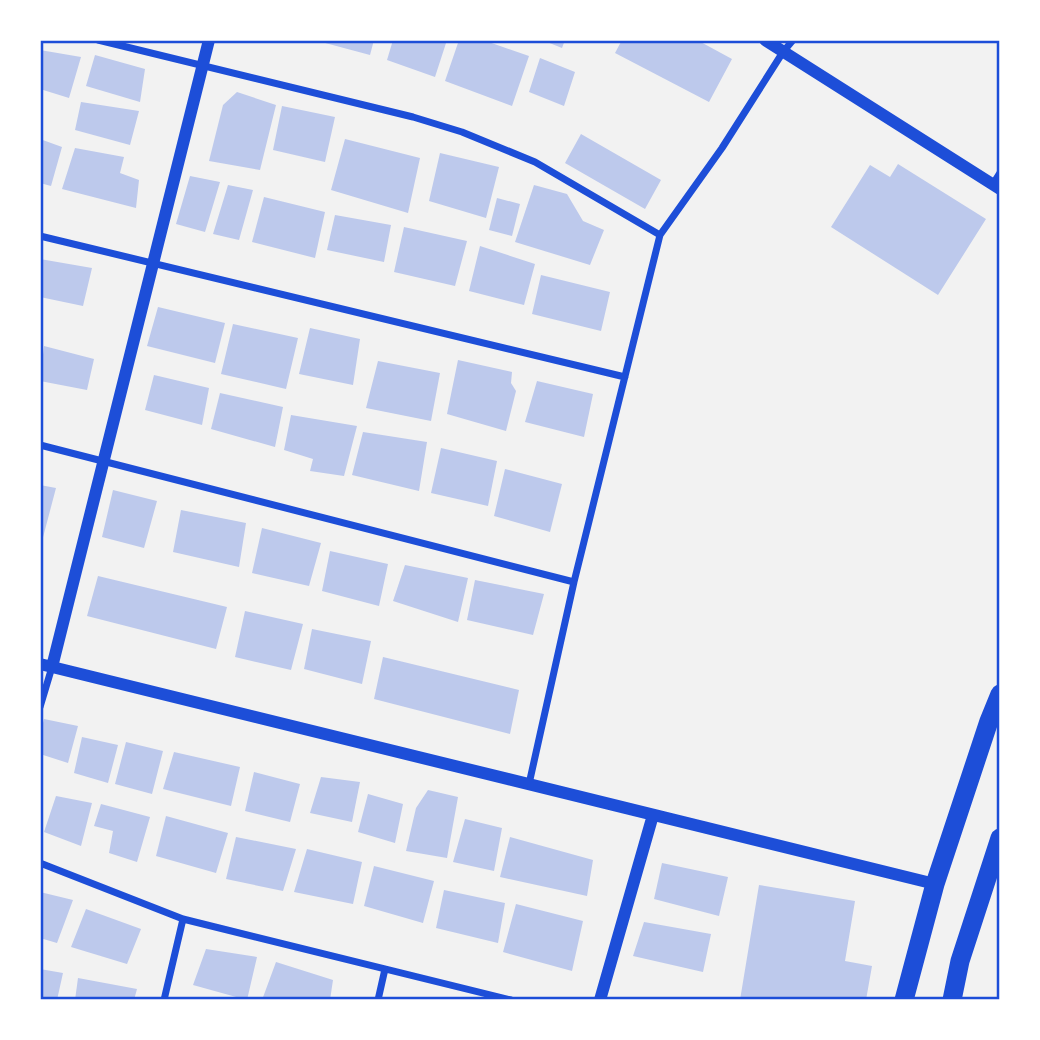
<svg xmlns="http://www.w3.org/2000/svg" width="1040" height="1040" font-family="'Archivo Narrow',sans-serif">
	<rect width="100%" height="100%" fill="#f2f2f2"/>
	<path fill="#bdc9ec" d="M 314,40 L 374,40 L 370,55 Z
		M 393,40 L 447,40 L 435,77 L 387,60 Z
		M 459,40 L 483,40 L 529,56 L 512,106 L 445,81 Z
		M 542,40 L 565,40 L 562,48 Z
		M 622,40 L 697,40 L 732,59 L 709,102 L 615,53 Z
		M 40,50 L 81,57 L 69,98 L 40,89 Z
		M 95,55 L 145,69 L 140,102 L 86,86 Z
		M 540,58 L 575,72 L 564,106 L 529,92 Z
		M 237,92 L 276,105 L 260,170 L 209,161 L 223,105 Z
		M 81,102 L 139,111 L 130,145 L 75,130 Z
		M 282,106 L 335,117 L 325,162 L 273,150 Z
		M 581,134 L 661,180 L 645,209 L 565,163 Z
		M 40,139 L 62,147 L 51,186 L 40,183 Z
		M 345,139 L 420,158 L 408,213 L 331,190 Z
		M 75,148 L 124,157 L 120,173 L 139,180 L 136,208 L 62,189 Z
		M 440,153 L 499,167 L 486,218 L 429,201 Z
		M 898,164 L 986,219 L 938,295 L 831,227 L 870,165 L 890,177 Z
		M 190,176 L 220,182 L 205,232 L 176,224 Z
		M 228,185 L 253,190 L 239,240 L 213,234 Z
		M 534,185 L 567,194 L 583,221 L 604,230 L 590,265 L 515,242 Z
		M 264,197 L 325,212 L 315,258 L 252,242 Z
		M 497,198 L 520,204 L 512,236 L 489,230 Z
		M 335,215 L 391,225 L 384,262 L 327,250 Z
		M 404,227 L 467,241 L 455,286 L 394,272 Z
		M 480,246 L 535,264 L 524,305 L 469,291 Z
		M 40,259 L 92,268 L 83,306 L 40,297 Z
		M 541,275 L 610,292 L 601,331 L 532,314 Z
		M 158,307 L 225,323 L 215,363 L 147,346 Z
		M 233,324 L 298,338 L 286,389 L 221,374 Z
		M 310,328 L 360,339 L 353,385 L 299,374 Z
		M 44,346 L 94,359 L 87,390 L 40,381 Z
		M 458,360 L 512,372 L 511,383 L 516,391 L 506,431 L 447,414 Z
		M 378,361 L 440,373 L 431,421 L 366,408 Z
		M 154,375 L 209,388 L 202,425 L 145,410 Z
		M 537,381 L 593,394 L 584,437 L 525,422 Z
		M 220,393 L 283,407 L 275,447 L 211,429 Z
		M 291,415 L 357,426 L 344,476 L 310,471 L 313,459 L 284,450 Z
		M 363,432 L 427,442 L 419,491 L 352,475 Z
		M 441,448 L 497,461 L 488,506 L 431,493 Z
		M 505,469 L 562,484 L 550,532 L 494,516 Z
		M 40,485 L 56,488 L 41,545 L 40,545 Z
		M 113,490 L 157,501 L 144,548 L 102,537 Z
		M 181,510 L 246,523 L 239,567 L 173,552 Z
		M 262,528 L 321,543 L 309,586 L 252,573 Z
		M 330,551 L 388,564 L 379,606 L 322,591 Z
		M 405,565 L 468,578 L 458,622 L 393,601 Z
		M 98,576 L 227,607 L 216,649 L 87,616 Z
		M 475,580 L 544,594 L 533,635 L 467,620 Z
		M 245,611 L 303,624 L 291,670 L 235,657 Z
		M 312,629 L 371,641 L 362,684 L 304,669 Z
		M 383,657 L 519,690 L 510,734 L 374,699 Z
		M 44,719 L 78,726 L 68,763 L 40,754 L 40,734 Z
		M 82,737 L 118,745 L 108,783 L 74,773 Z
		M 126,742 L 163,751 L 152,794 L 115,784 Z
		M 174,752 L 240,767 L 231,806 L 163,789 Z
		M 254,772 L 300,784 L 290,822 L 245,811 Z
		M 321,777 L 360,782 L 352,822 L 310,813 Z
		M 428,790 L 458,797 L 447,858 L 406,851 L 416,808 Z
		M 368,794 L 403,804 L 395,843 L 358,832 Z
		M 56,796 L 92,803 L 81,846 L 44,832 Z
		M 101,804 L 150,817 L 137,862 L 109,853 L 113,831 L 94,826 Z
		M 166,816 L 228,833 L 216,873 L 156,856 Z
		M 465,819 L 502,828 L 494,871 L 453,862 Z
		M 236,837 L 296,849 L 283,891 L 226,879 Z
		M 510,837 L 593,860 L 587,896 L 500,877 Z
		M 307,849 L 362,862 L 353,904 L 294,892 Z
		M 662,863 L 728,877 L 719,916 L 654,899 Z
		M 374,866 L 434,881 L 423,923 L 364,906 Z
		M 759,885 L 855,901 L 845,961 L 872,966 L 866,1000 L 740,1000 Z
		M 444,890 L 505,903 L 498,943 L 436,928 Z
		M 40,892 L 73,900 L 57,943 L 40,938 Z
		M 516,904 L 583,921 L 572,971 L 503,952 Z
		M 86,909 L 141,929 L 127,964 L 71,947 Z
		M 644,922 L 711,934 L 703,972 L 633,956 Z
		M 206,949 L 257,957 L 247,1000 L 193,985 Z
		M 276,962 L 333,980 L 330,1000 L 262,1000 Z
		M 40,969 L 63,973 L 57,1000 L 40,1000 Z
		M 78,978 L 137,989 L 134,1000 L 75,1000 Z"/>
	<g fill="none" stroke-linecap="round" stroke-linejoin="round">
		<path stroke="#1d4ed8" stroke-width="7" d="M 98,40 L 413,117 L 462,132 L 535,162 L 660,235
			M 993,184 L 1000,173
			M 40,236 L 625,377
			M 40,445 L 574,582
			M 40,707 L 52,667
			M 529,784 L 574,582 L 660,235 L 722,148 L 783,52 L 793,40
			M 40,863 L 183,919 L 511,1000
			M 164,1000 L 183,919
			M 378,1000 L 385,969"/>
		<path stroke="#1d4ed8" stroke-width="12" d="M 765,40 L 1000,189
			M 40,664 L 935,884
			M 52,667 L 209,40
			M 600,1000 L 653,815"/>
		<path stroke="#1d4ed8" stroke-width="19" d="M 904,1000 L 935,884 L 989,721 L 1000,694
			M 952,1000 L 960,961 L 1000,838"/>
	</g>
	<rect width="1040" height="1040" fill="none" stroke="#ffffff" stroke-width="84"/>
	<rect x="42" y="42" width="956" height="956" fill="none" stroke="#1d4ed8" stroke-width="2.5"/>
</svg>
